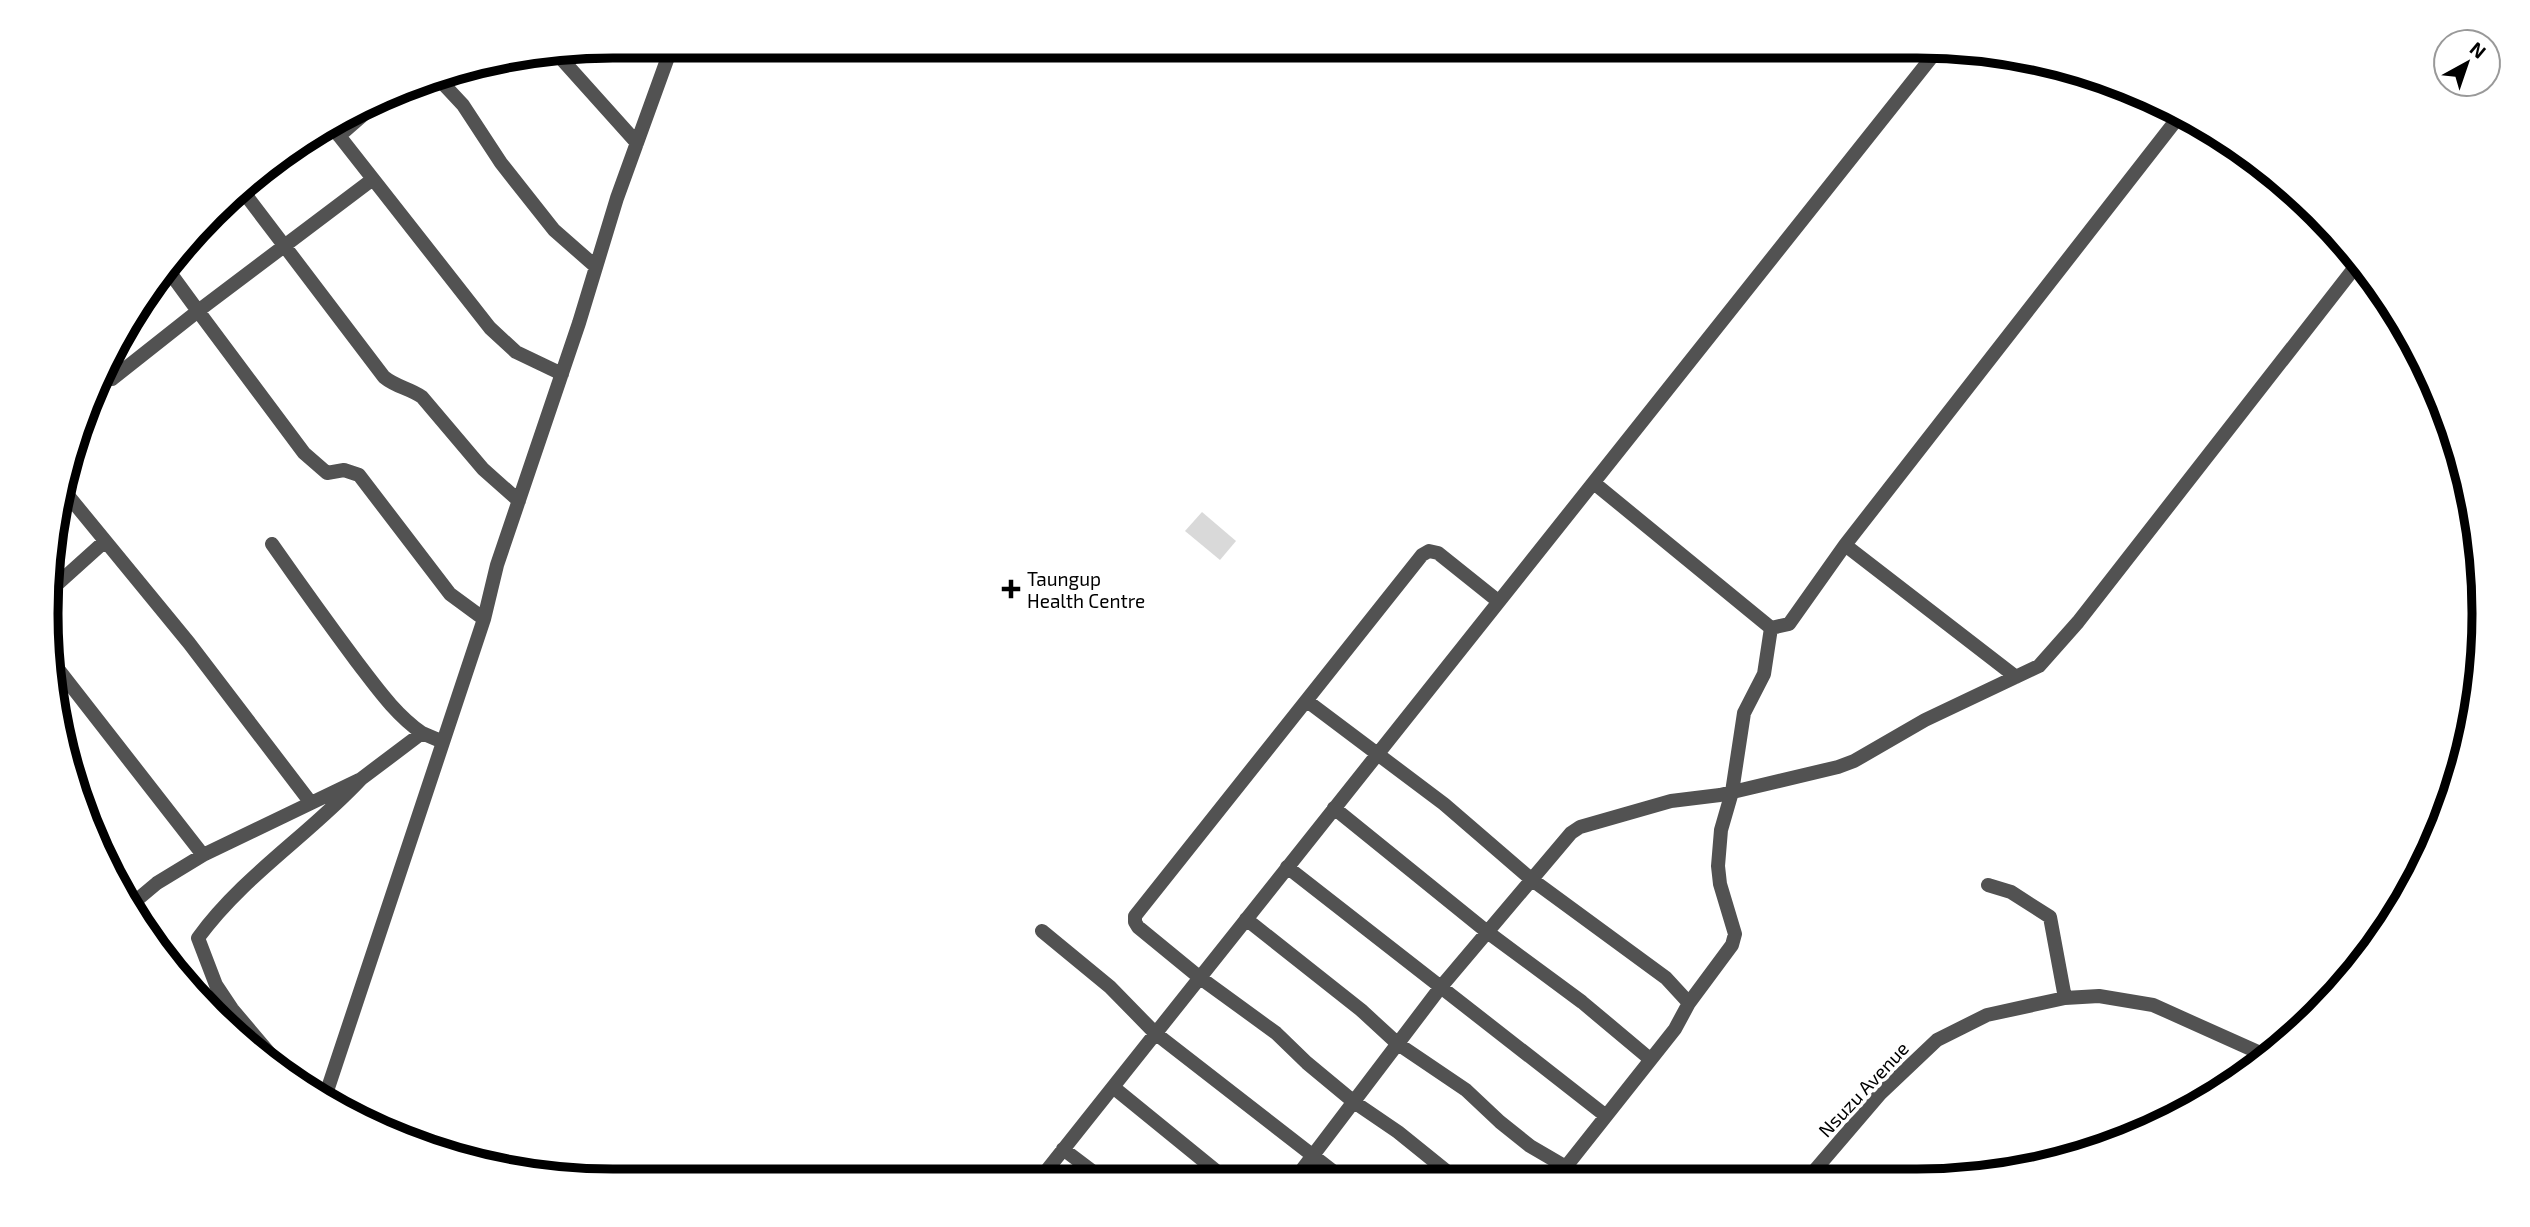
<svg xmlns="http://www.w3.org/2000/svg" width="2530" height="1227" font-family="'Exo 2',sans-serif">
	<rect width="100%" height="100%" fill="#fff"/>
	<path fill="#d9d9d9" d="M 1202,512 L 1236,541 L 1220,560 L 1185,531 Z"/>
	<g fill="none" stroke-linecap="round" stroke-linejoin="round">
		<path stroke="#525252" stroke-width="14" d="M 558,55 L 637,143
			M 435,75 L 463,105 L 501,163 L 554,230 L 595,266
			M 333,128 L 490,328 L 516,352 L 562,374
			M 339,136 L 371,108
			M 373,179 L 198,311 L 304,453 L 327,473 L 344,470 L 359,475 L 450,594 L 484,619
			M 242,190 L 384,377 C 396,387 409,388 422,397 L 483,469 L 519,501
			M 104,368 L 112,379 L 198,311 L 168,270
			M 1594,483 L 1771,628 L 1789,624 L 1845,545 L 2181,114
			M 61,487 L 189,643 L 311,803
			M 272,544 C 300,584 328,623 357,662 C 377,688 395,714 422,733
			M 1845,545 L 2016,677
			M 54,587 L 104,542
			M 51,660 L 203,855
			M 1307,701 L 1444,804 L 1531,879 L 1666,978 L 1689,1003 L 1675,1029 L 1557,1178
			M 1334,808 L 1486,931 L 1582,1002 L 1650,1059
			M 1287,867 L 1606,1116
			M 1988,885 L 2011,892 L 2050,917 L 2065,998
			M 132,904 L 157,883 L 203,855 L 361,779 L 422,733 L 443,742
			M 1246,919 L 1361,1010 L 1398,1044 L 1466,1090 L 1500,1122 L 1530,1146 L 1566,1167
			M 1042,931 L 1110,987 L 1155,1033 L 1343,1179
			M 1689,1003 L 1732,945 L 1735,934 L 1720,884 L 1718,866 L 1721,830 L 1732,792 L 1744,713 L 1764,674 L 1771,628
			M 285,1075 L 282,1068 L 232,1009 L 216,985 L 198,938 C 243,876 309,835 361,779
			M 1113,1087 L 1226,1179
			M 324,1100 L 484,619 L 497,565 L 579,323 L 617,198 L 672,46
			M 1063,1149 L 1104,1180
			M 1809,1177 L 1880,1094 L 1937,1040 L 1987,1015 L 2065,998 L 2099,996 L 2153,1005 L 2269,1057
			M 1455,1178 L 1398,1132 L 1354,1102 L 1307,1063 L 1276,1033 L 1199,977 L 1138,927 L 1135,922 L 1135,916 L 1422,555 L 1429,551 L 1438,553 L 1498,601
			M 1295,1179 L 1440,988 L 1571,833 L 1580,827 L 1671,801 L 1720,795 L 1838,767 L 1854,761 L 1925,720 L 2039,666 L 2078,622 L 2359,262
			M 1039,1180 L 1939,48"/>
	</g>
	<path fill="#000" stroke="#fff" stroke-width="2.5" d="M1007.5 578.5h7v7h7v7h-7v7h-7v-7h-7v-7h7z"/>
	<g text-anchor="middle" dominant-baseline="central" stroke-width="7" stroke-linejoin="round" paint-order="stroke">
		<g font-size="19" fill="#000" stroke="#fff" text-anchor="start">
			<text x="1027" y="578">Taungup<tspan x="1027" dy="22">Health Centre</tspan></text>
		</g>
		<g font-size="19" fill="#000" stroke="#fff">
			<text transform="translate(1863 1089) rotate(-47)">Nsuzu Avenue</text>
		</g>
	</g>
	<path d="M0 0H2530V1227H0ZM613 58H1917A555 555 0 0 1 2472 613V614A555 555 0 0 1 1917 1169H613A555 555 0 0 1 58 614V613A555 555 0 0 1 613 58Z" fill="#fff" fill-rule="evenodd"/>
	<path fill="none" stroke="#000" stroke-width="9" d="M613 58H1917A555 555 0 0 1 2472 613V614A555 555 0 0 1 1917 1169H613A555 555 0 0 1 58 614V613A555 555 0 0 1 613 58Z"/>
	<g transform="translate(2467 63) rotate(40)"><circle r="33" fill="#ffffff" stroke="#999999" stroke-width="2"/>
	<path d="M0-5L12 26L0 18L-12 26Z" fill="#000000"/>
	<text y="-10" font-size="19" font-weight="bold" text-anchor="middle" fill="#000000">N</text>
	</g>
</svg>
